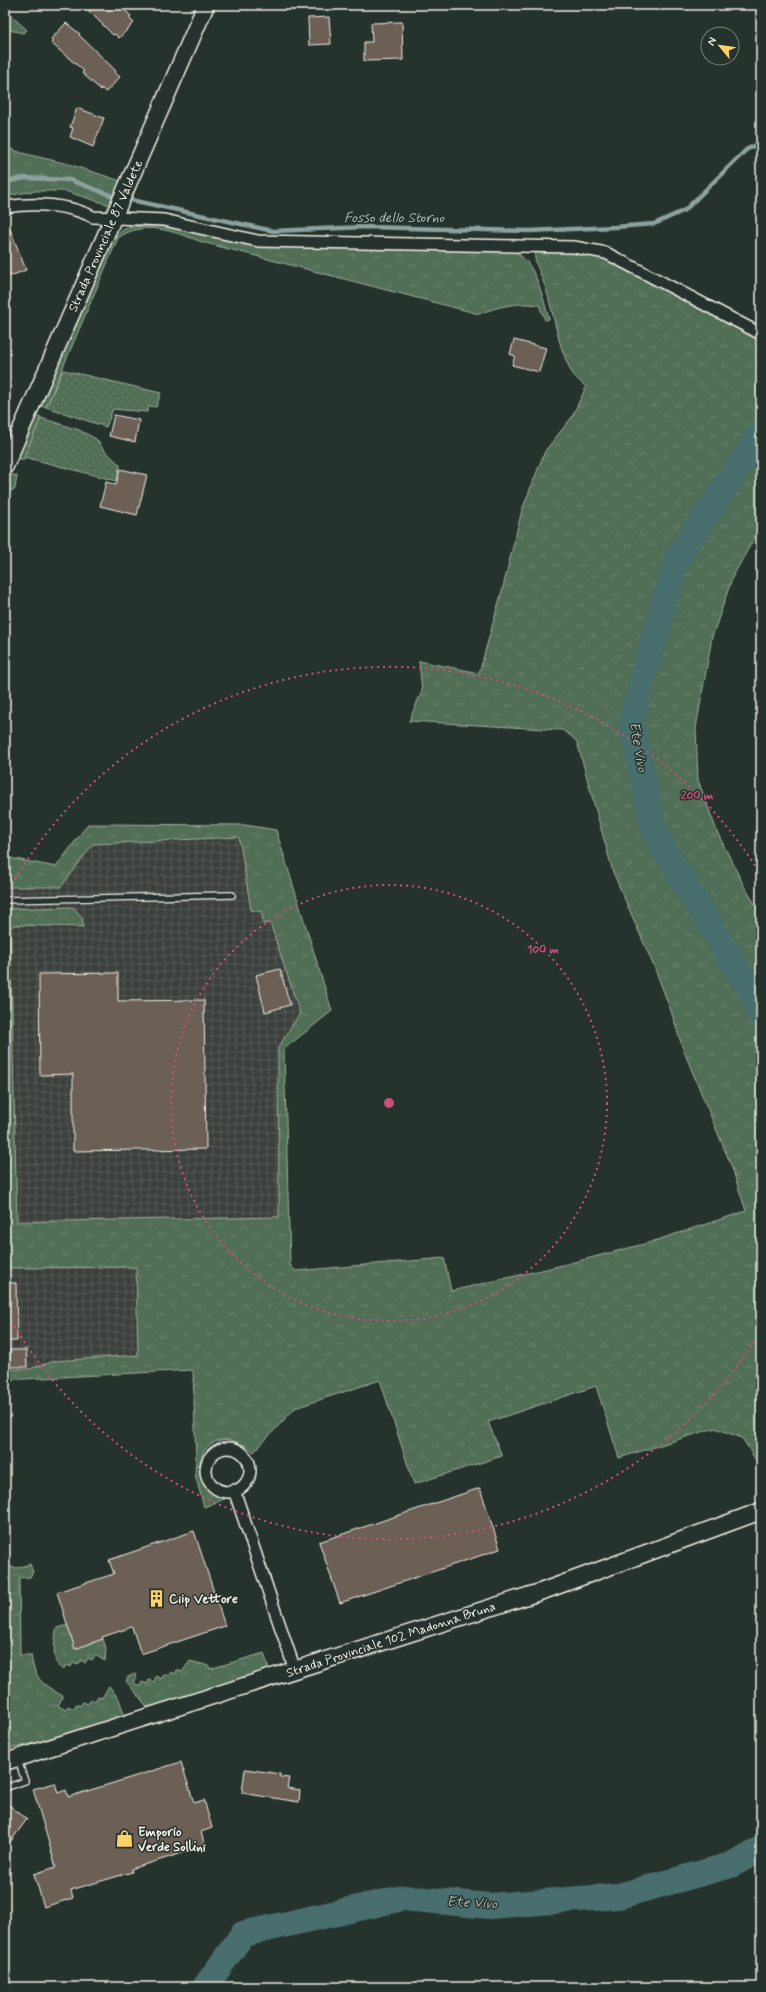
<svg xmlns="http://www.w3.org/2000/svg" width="766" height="1992" font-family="Mynerve,sans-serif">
	<defs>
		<pattern id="industrial-grid" width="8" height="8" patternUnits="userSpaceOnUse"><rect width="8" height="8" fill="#3b403a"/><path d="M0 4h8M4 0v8" fill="none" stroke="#585c56"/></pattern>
		<pattern id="grass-tufts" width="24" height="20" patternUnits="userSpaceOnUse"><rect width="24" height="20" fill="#516e56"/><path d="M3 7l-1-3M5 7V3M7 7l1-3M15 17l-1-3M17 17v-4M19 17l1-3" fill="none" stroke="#6b836e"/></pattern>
		<pattern id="garden-dots" width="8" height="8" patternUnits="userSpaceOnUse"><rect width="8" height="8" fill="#516e56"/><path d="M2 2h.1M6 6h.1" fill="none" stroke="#6b836e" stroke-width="1.8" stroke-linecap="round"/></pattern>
	</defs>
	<rect width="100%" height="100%" fill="#26332d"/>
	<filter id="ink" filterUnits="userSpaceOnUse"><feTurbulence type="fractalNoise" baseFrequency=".025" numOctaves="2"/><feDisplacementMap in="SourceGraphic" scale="8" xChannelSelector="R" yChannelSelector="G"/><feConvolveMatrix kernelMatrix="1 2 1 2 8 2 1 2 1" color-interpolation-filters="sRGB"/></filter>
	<g filter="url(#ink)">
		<path fill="url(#industrial-grid)" d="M 239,837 L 251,910 L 262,912 L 270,922 L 300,1013 L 278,1048 L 279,1265 L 138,1355 L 55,1361 L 29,1369 L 5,1370 L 5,887 L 61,887 L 93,844 Z"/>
		<path fill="url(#grass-tufts)" stroke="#a2b09f" d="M 5,10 L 27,30 L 23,33 L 5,29 Z
			M 5,147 L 22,153 L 68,164 L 121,181 L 109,205 L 65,191 L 35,191 L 5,196 Z
			M 146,226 C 192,225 240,243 286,247 L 512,250 C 536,261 542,296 549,319 L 545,320 L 539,305 C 517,302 499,306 479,314 L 202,242 C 175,232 144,219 118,238 L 46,407 L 40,406 L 110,244 C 121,227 127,227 146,226 Z
			M 557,249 L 613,259 L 761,338 L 761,526 L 733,576 L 712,637 L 696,728 L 698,780 L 718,834 L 744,886 L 761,914 L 761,1468 L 742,1438 L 715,1428 L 619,1458 L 596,1386 L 488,1422 L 502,1456 L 414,1484 L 380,1380 L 295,1408 L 254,1452 C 199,1409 179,1492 225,1495 L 227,1498 L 204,1507 L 195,1474 L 196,1459 L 193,1370 L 5,1380 L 5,1370 L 29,1369 L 55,1361 L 138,1355 L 136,1267 L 5,1268 L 5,909 L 73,907 L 82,917 L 83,927 L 15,925 L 10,927 L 17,1222 L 279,1217 L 278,1048 L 300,1013 L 270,923 L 263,924 L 262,912 L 251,910 L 239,837 L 93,844 L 61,887 L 5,887 L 5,857 L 56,867 L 88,824 L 245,825 L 276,830 L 332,1011 L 284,1049 L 290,1265 L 296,1271 L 444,1258 L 451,1291 L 563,1265 L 648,1243 L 746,1211 L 731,1165 L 683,1049 L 671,1011 L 655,969 L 613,872 L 577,742 L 571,736 L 562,730 L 409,721 L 422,691 L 419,661 L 479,673 L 502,591 L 522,510 L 545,451 L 572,417 L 586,387 C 581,382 574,377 571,371 C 555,341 554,305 540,273 C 537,265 532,258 537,250 Z
			M 40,416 L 41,418 L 23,461 L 17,455 L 34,418 Z
			M 9,474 L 17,476 L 15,489 L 10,491 L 5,505 L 5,484 Z
			M 30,1564 L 33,1572 L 30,1577 L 19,1578 L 20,1655 L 31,1655 C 34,1679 43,1685 63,1696 L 58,1706 L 66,1710 L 68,1706 L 74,1709 L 76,1704 L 80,1706 L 83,1702 L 88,1704 L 91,1699 L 95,1701 L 98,1696 L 102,1698 L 109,1686 L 119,1699 L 125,1717 L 39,1743 L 5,1749 L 5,1566 L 17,1568 Z
			M 68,1625 L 75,1648 L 103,1639 L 106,1648 L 105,1661 L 95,1655 L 92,1660 L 88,1658 L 85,1663 L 81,1660 L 78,1665 L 73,1663 L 71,1667 L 66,1665 L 63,1670 C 50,1662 55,1643 56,1630 L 57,1628 Z
			M 264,1653 L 270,1673 L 149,1709 L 126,1681 L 128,1677 L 134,1674 L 137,1675 L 133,1683 L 140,1686 L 142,1682 L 147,1684 L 149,1680 L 154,1682 L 156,1676 L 161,1679 L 164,1674 L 168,1676 L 171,1672 L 175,1674 L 177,1670 L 182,1672 L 190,1661 L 209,1666 L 210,1669 Z"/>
		<path fill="url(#garden-dots)" stroke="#a2b09f" d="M 63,370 L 161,393 L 156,407 L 149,406 L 147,412 L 113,409 L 106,427 L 46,407 Z
			M 41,418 L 79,430 L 96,439 L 103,449 L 120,465 L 117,481 L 24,457 Z"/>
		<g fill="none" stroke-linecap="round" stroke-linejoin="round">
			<path stroke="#8da29f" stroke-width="4.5" d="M 5,182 L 24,178 L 70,180 L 113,196 L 273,231 L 366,227 L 529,231 L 615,227 L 654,224 L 685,210 L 746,150 L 761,142"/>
			<path stroke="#496e6e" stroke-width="26" d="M 761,433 L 677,558 L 631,719 L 655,834 L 753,995 L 761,1015
				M 205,1987 L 243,1934 L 403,1898 L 490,1906 L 619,1896 L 731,1865 L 761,1849"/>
		</g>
		<path fill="#6c6057" stroke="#f4f1e8" d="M 83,5 L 119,5 L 131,16 L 129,18 L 134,23 L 119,38 L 115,34 L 113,35 Z
			M 329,17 L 331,44 L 309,45 L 308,18 Z
			M 402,22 L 403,60 L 364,61 L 364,42 L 372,42 L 371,23 Z
			M 66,23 L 80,34 L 79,35 L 116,71 L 114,72 L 120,77 L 106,92 L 101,88 L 101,90 L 82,73 L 84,71 L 51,43 L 53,41 L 51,39 Z
			M 77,108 L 104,118 L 93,147 L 70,137 L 73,128 L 70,127 Z
			M 5,216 L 26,270 L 5,278 Z
			M 514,340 L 546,348 L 539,372 L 512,365 L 515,356 L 510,354 Z
			M 114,415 L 139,420 L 135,442 L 109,436 Z
			M 120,469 L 147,475 L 137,515 L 100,506 L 106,482 L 116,485 Z
			M 280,969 L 290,1005 L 265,1012 L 256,975 Z
			M 118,973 L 118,1001 L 204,1000 L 206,1149 L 73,1151 L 73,1074 L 40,1075 L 39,974 Z
			M 5,1283 L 16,1283 L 17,1341 L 5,1341 Z
			M 10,1350 L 26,1350 L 27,1367 L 10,1367 Z
			M 480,1488 L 500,1549 L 340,1603 L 319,1542 Z
			M 194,1531 L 225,1626 L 141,1654 L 132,1627 L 102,1637 L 103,1639 L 75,1649 L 57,1592 L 114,1574 L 109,1560 Z
			M 181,1762 L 194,1803 L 204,1800 L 212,1828 L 201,1832 L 205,1846 L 131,1869 L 132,1872 L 71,1890 L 73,1898 L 44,1907 L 34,1874 L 56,1867 L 33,1789 L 55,1783 L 58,1793 L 66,1790 L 68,1797 Z
			M 245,1769 L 280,1774 L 280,1777 L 289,1778 L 287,1788 L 300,1790 L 299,1802 L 242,1793 Z
			M 5,1802 L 27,1819 L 5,1849 Z"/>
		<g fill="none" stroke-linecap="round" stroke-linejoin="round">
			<defs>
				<path id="lane" d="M 5,900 L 232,895
					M 5,1788 L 25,1781 L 18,1760"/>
				<path id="street" d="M 5,207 C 34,203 67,204 93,217 L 164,220 L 258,241 L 574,247 L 606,253 L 761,334
					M206 1470a22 22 0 1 1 44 0a22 22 0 1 1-44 0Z
					M 234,1490 L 295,1670"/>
				<path id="secondary" d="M 5,466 L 206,5
					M 5,1762 L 543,1591 L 761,1511"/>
			</defs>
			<use href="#lane" stroke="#f4f1e8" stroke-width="8"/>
			<use href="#street" stroke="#f4f1e8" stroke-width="14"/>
			<use href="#secondary" stroke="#f4f1e8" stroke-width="19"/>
			<use href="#lane" stroke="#26332d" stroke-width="5.5"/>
			<use href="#street" stroke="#26332d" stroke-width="11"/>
			<use href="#secondary" stroke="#26332d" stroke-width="16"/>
		</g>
	</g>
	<g fill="none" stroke="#ce4e7e" stroke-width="2" stroke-dasharray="2 4">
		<circle cx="389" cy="1103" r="218"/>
		<path d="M761 1331A436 436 0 0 1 6 1311M6 895A436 436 0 0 1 761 875"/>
	</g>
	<defs>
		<symbol id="building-bare" viewBox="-9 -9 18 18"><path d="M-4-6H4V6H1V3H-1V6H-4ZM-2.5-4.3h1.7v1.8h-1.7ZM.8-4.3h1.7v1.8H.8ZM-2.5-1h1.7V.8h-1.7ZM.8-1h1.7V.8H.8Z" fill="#ffd166" stroke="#26332d" stroke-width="2.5" paint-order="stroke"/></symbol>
		<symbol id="shop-bare" viewBox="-9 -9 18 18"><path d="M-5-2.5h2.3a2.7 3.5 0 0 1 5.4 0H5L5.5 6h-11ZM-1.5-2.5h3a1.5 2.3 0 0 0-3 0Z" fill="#ffd166" stroke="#26332d" stroke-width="2.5" paint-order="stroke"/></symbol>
	</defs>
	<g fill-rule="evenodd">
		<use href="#building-bare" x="144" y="1586" width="25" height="25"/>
		<use href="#shop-bare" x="112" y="1826" width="25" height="25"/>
	</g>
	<g text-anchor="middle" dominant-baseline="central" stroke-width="3" stroke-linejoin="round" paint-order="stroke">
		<g font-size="13" fill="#f4f1e8" stroke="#26332d">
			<text transform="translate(106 236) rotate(-66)">Strada Provinciale 87 Valdete</text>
			<text transform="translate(391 1640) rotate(-18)">Strada Provinciale 102 Madonna Bruna</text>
		</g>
		<g font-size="13" font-weight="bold" fill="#f4f1e8" stroke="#26332d" text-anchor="start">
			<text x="169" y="1599">Ciip Vettore</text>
			<text x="138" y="1832">Emporio<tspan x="138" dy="15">Verde Sollini</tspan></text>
		</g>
		<g font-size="14" font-style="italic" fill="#b0bdb7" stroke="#26332d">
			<text x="394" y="218">Fosso dello Storno</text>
			<text transform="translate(638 747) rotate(80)">Ete Vivo</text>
			<text transform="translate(472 1903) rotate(3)">Ete Vivo</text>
		</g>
	</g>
	<circle cx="389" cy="1103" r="6" fill="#ce4e7e" stroke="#26332d" stroke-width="2"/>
	<g font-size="12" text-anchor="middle" font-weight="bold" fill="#ce4e7e" stroke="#26332d" stroke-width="3" stroke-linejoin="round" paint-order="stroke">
		<text x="697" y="799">200 m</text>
		<text x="543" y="953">100 m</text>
	</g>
	<rect width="766" height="1992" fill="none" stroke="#26332d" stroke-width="20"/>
	<rect x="10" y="10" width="746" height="1972" fill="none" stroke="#f4f1e8" stroke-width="1.5" filter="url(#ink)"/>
	<g transform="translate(720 46) rotate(299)"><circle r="19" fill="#26332d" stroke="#787f78"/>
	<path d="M0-3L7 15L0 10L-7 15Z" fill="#ffd166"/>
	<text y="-6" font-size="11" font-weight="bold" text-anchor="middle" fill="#f4f1e8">N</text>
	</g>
</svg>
